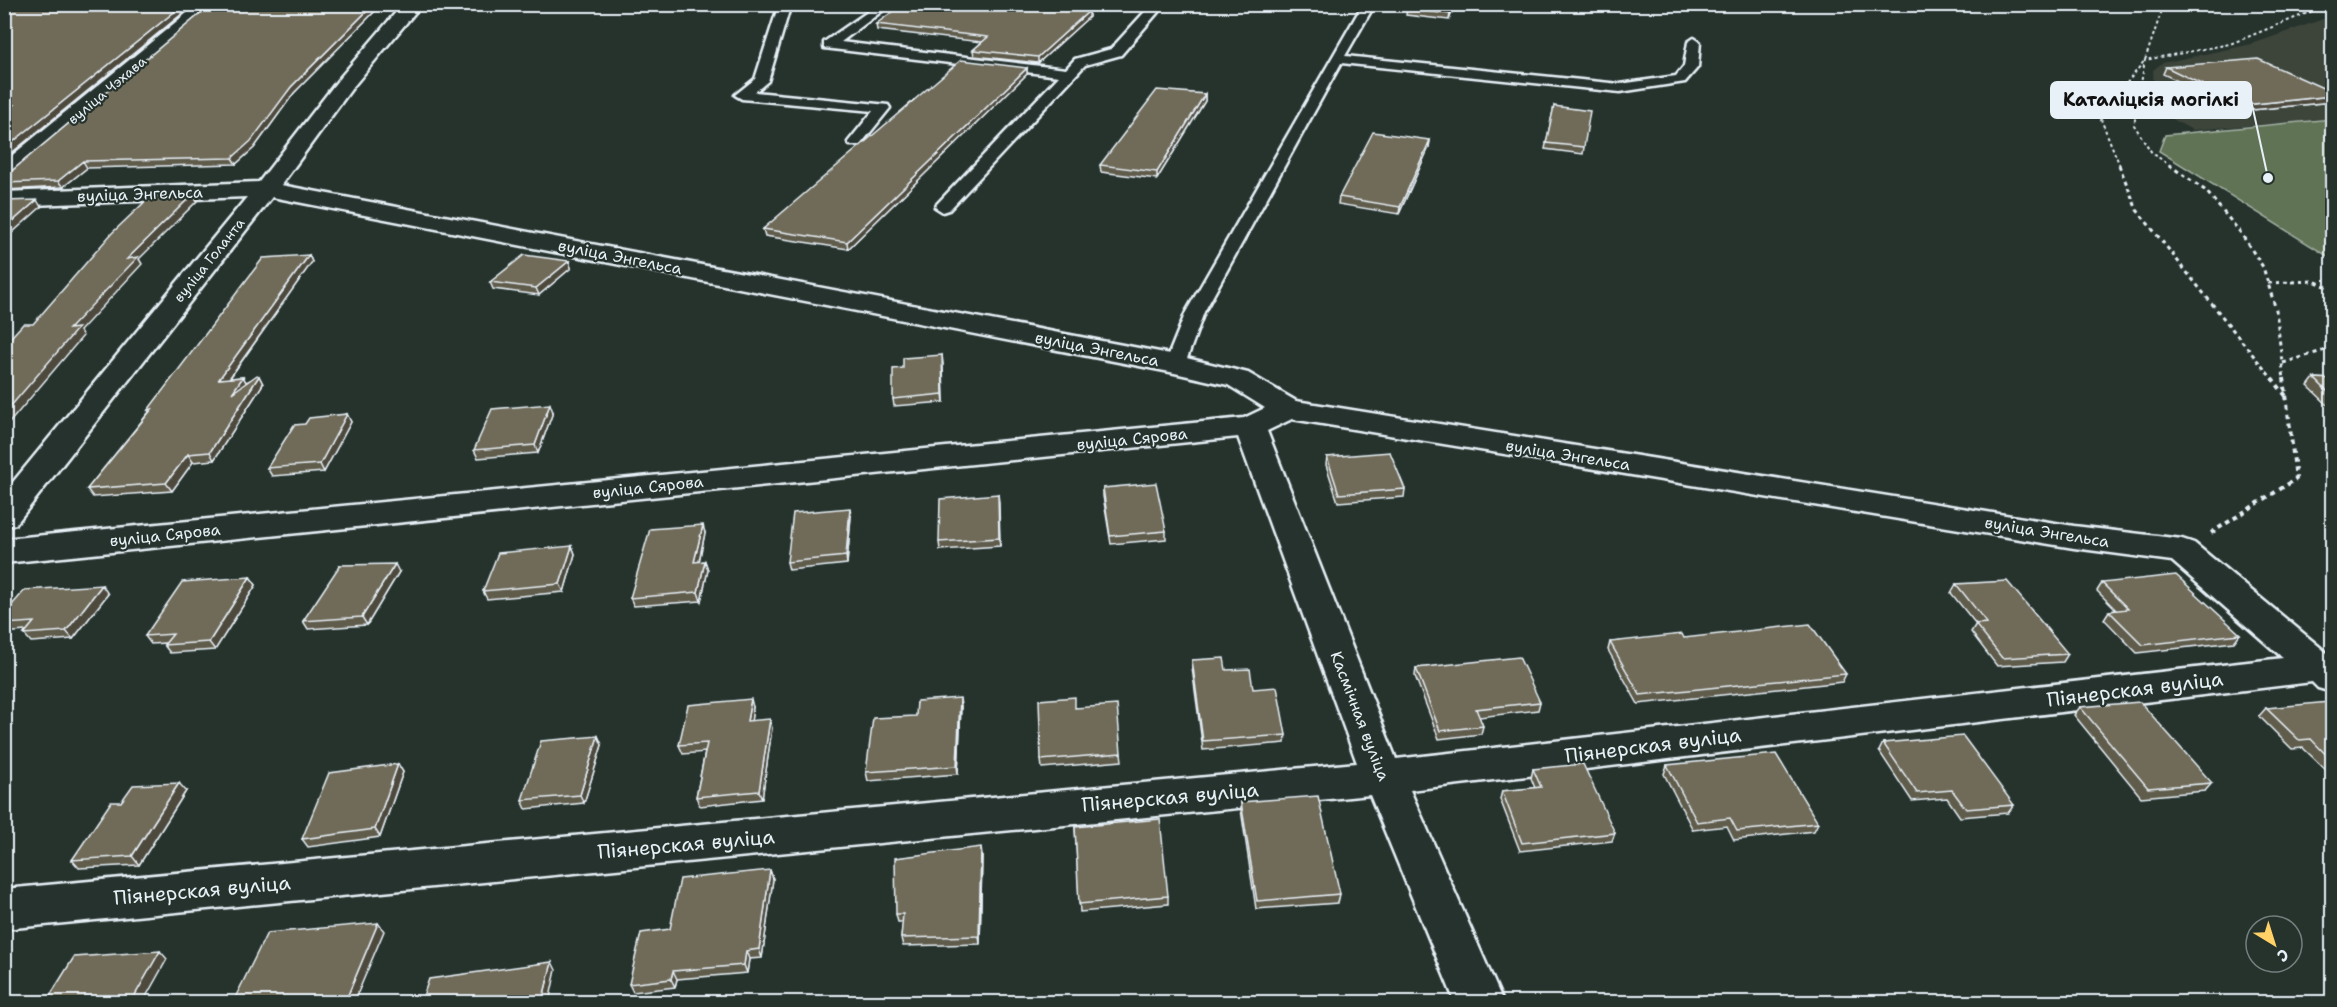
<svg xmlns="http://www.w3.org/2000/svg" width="2337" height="1007" font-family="'Shantell Sans',sans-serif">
	<rect width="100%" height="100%" fill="#26332d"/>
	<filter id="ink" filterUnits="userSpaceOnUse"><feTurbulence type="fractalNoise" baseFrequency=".0167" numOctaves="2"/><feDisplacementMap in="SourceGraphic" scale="12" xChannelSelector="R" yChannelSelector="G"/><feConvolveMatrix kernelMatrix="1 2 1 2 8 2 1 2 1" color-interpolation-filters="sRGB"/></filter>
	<g filter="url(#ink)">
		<path fill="#3c443a" d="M 2332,16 L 2332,119 L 2192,130 L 2155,109 L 2153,70 L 2162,63 L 2252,44 Z"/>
		<path fill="#617355" stroke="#a4b2a6" stroke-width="1.5" d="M 2332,119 L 2332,259 L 2159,151 L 2165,135 Z"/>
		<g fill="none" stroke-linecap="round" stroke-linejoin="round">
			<defs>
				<path id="service" d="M 779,4 L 791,4 L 768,81 L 755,92 L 888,105 L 890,108 L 860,145 L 850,145 L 848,142 L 873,111 L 742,99 L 735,95 L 755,79 Z
					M 879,4 L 884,8 L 882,11 L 841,42 L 1066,69 L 1075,59 L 1111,49 L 1152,4 L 1165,4 L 1121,55 L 1085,65 L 949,210 L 943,212 L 935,207 L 937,204 L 1059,76 L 824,48 L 824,42 Z
					M 1363,4 L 1375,4 L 1345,56 L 1620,84 L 1676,76 L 1684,66 L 1688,42 L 1694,38 L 1700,42 L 1698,67 L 1685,82 L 1620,92 L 1341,63 L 1204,312 L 1185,364 L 1175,370 L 1168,368 L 1165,364 L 1186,312 Z"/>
				<path id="minor" d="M 198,4 L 219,4 L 12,179 L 4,181 L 4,162 Z
					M 403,4 L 422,4 L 352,88 L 281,185 L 1170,354 L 1248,373 L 1296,401 L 2074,526 L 2182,539 L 2194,543 L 2327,653 L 2332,652 L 2332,692 L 2318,688 L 2312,682 L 1410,790 L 1503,1002 L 1455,1002 L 1370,795 L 4,929 L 4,889 L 1357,763 L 1238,437 L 4,563 L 4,539 L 1244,418 L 1265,408 L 1228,385 L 1170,372 L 272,197 L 16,524 L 4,527 L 4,493 L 247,197 L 4,206 L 4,192 L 259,182 L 338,80 ZM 1292,419 L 2074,548 L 2172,561 L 2283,658 L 1396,759 L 1267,431 Z"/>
			</defs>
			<use href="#service" stroke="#e8f1f8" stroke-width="5"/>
			<use href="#minor" stroke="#e8f1f8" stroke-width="5"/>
			<path stroke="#e8f1f8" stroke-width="2" stroke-dasharray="3 3" stroke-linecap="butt" d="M 2120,166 L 2100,117 L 2145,60 L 2164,4
				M 2171,166 L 2152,153 L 2134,125 L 2145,60 L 2230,44 L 2330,4"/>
			<path stroke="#e8f1f8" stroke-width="3" stroke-dasharray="4 4" stroke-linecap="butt" d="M 2119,165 L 2137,210 L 2273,380
				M 2169,165 L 2206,191 L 2240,232 L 2263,267 L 2276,310 L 2284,380
				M 2268,283 L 2314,281 L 2332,289
				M 2283,363 L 2332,348"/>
			<path stroke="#e8f1f8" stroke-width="4" stroke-dasharray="4.5 4.5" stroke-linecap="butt" d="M 2272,378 L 2286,396
				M 2211,533 L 2296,479 L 2284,378"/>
			<use href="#service" fill="#26332d" fill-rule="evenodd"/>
			<use href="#minor" fill="#26332d" fill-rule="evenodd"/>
		</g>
		<path fill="#605b4c" stroke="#e8f1f8" stroke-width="1.5" d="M 6,4 L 194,4 L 4,159 L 4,5 Z
			M 212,4 L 382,4 L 294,93 L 254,148 L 236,164 L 87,168 L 63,187 L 4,190 L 4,175 L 8,174 Z
			M 1409,4 L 1455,4 L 1449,20 L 1406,15 L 1407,9 Z
			M 1089,11 L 1089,17 L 1038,63 L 974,56 L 973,50 L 982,42 L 877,30 L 876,24 Z
			M 2166,67 L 2332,92 L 2332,102 L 2241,111 L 2163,74 Z
			M 1027,68 L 1027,74 L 848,249 L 765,236 L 763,229 Z
			M 1205,94 L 1205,101 L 1157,179 L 1101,172 L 1100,165 Z
			M 1554,106 L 1584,147 L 1583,154 L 1545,149 Z
			M 1430,140 L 1429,147 L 1399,214 L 1338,204 L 1339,197 Z
			M 309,255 L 312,262 L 230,378 L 243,377 L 246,382 L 259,376 L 263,384 L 214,460 L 193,462 L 172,491 L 93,497 L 87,489 L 149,412 L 148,410 Z
			M 569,261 L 571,268 L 539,295 L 493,289 L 490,282 Z
			M 942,355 L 944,402 L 894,406 L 893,399 Z
			M 2314,378 L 2332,379 L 2332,409 L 2308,386 Z
			M 553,412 L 538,453 L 478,458 L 474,450 Z
			M 347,414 L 351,422 L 324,472 L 272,476 L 267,468 L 305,424 Z
			M 1327,457 L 1405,489 L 1404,497 L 1338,502 L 1326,465 Z
			M 1103,488 L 1166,531 L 1166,539 L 1111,544 L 1103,496 Z
			M 998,494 L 1000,546 L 940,550 L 939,542 Z
			M 851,516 L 847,564 L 789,570 L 787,562 Z
			M 705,533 L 699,562 L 705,561 L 708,570 L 701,601 L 634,606 L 630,598 Z
			M 572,546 L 575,554 L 564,592 L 487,599 L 483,591 Z
			M 399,572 L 367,625 L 308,629 L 303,621 Z
			M 250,577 L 256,585 L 215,650 L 170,653 L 164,645 L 166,643 L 151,644 L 145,636 Z
			M 2102,583 L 2240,634 L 2234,642 L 2137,653 L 2104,619 L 2109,611 L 2116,610 L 2097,591 Z
			M 1956,584 L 2068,654 L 2063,662 L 1997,666 L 1971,632 L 1976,624 L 1951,593 Z
			M 108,594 L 73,639 L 31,642 L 24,634 L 26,631 L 4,633 L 4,614 Z
			M 1684,638 L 1846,674 L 1842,682 L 1638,704 L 1608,650 L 1610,642 Z
			M 1192,660 L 1226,670 L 1253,689 L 1286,735 L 1285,743 L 1203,750 L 1192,668 Z
			M 1416,668 L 1540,702 L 1538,710 L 1479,717 L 1483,726 L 1481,734 L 1439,739 L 1415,676 Z
			M 2332,705 L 2332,770 L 2326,770 L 2303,748 L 2292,749 L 2259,716 L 2266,708 Z
			M 961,706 L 958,774 L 868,781 L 866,772 L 916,716 Z
			M 753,707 L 751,721 L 772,728 L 762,799 L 700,806 L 696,797 L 705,752 L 683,754 L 679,745 Z
			M 2080,707 L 2212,783 L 2205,791 L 2141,797 L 2074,715 Z
			M 1076,708 L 1121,753 L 1122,761 L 1042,768 L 1041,760 Z
			M 598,736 L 602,745 L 584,803 L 526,809 L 522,800 Z
			M 1883,743 L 2014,805 L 2008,813 L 1960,817 L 1947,798 L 1912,801 L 1879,751 Z
			M 398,764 L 403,772 L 380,837 L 308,847 L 302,839 Z
			M 1667,765 L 1818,823 L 1814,831 L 1734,840 L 1727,826 L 1693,830 L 1664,774 Z
			M 1533,769 L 1615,833 L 1612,841 L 1520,851 L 1500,799 L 1502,791 L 1535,788 L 1531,778 Z
			M 186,791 L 139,865 L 79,868 L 72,860 L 121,802 Z
			M 1241,802 L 1340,894 L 1338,903 L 1256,909 L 1241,810 Z
			M 1075,827 L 1168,896 L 1168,904 L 1080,912 Z
			M 982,856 L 980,944 L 903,946 L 901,938 L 903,922 L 898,922 L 896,914 Z
			M 770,870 L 773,879 L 762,958 L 749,959 L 747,973 L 677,979 L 675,987 L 633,992 L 629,984 L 670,929 Z"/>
		<path fill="#4e4a3e" stroke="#e8f1f8" stroke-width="1.5" d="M 184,4 L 194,4 L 4,159 L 4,149 Z
			M 374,4 L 382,4 L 294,93 L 254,148 L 236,164 L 232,158 L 291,87 Z
			M 1454,4 L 1455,4 L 1449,20 L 1450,14 Z
			M 1089,11 L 1089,17 L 1038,63 L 1038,57 Z
			M 1027,68 L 1027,74 L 848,249 L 847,242 Z
			M 1205,94 L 1205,101 L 1157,179 L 1157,172 Z
			M 2332,96 L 2332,102 L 2241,111 L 2244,105 Z
			M 1430,140 L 1429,147 L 1399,214 L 1400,207 Z
			M 83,161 L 87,168 L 63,187 L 58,181 Z
			M 193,194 L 197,201 L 139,259 L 142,264 L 80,331 L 83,336 L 4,429 L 4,414 L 69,329 L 127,259 Z
			M 37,200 L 41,207 L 4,240 L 4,229 Z
			M 309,255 L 312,262 L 223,387 L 219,379 Z
			M 569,261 L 571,268 L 539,295 L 536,288 Z
			M 942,355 L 943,363 L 944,402 L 943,394 Z
			M 259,376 L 263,384 L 214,460 L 210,452 Z
			M 243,377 L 247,384 L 232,393 Z
			M 550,404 L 553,412 L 538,453 L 535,445 Z
			M 347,414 L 351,422 L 324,472 L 320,464 Z
			M 188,454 L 193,462 L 172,491 L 166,483 Z
			M 998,494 L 999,502 L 1000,546 L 999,538 Z
			M 850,508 L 851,516 L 847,564 L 846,556 Z
			M 703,525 L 705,533 L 697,570 L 694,562 Z
			M 572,546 L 575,554 L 564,592 L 560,584 Z
			M 705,561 L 708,570 L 701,601 L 698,592 Z
			M 395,564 L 399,572 L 367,625 L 362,617 Z
			M 250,577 L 256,585 L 215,650 L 209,642 Z
			M 102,585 L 108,594 L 73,639 L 66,631 Z
			M 960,698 L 961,706 L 958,774 L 957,766 Z
			M 751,699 L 753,707 L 750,730 L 747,721 Z
			M 770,719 L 772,728 L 762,799 L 759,791 Z
			M 598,736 L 602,745 L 584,803 L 580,795 Z
			M 398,764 L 403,772 L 380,837 L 375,829 Z
			M 179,783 L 186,791 L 139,865 L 132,856 Z
			M 981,847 L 982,856 L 980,944 L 979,936 Z
			M 770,870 L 773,879 L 762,958 L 759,949 Z
			M 378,923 L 384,931 L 354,1002 L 345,1002 Z
			M 160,951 L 167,959 L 143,1002 L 131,1002 Z
			M 746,951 L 749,959 L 747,973 L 744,965 Z
			M 552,962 L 556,970 L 549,1002 L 542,1002 Z
			M 673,971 L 677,979 L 675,987 L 671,979 Z"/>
		<path fill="#706a58" stroke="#e8f1f8" stroke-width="1.5" d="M 6,4 L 184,4 L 4,149 L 4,112 L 14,105 L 4,106 L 4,5 Z
			M 212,4 L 374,4 L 291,87 L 251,141 L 232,158 L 83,161 L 58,181 L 4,183 L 4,175 L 8,174 Z
			M 903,4 L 1032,4 L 1089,11 L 1038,57 L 973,50 L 988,37 L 876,24 Z
			M 1409,4 L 1454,4 L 1450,14 L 1407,9 Z
			M 2258,59 L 2332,92 L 2332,96 L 2244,105 L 2166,67 Z
			M 961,60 L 1027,68 L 847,242 L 763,229 Z
			M 1157,90 L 1205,94 L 1157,172 L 1100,165 Z
			M 1554,106 L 1590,111 L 1584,147 L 1546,143 Z
			M 1373,132 L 1430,140 L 1400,207 L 1339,197 Z
			M 193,194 L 127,259 L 138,257 L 69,329 L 78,328 L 4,414 L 4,345 L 23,324 L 33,324 L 112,233 L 151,196 Z
			M 37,200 L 4,229 L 4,201 Z
			M 309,255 L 219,379 L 243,377 L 232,393 L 257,375 L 259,376 L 210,452 L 188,454 L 166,483 L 87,489 L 152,409 L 148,410 L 263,258 Z
			M 524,255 L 569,261 L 536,288 L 490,282 Z
			M 942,355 L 943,394 L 893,399 L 893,369 L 903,368 L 903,358 Z
			M 2314,378 L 2332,379 L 2332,396 Z
			M 550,404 L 535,445 L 474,450 L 492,409 Z
			M 347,414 L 320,464 L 267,468 L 294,425 L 305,424 L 309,418 Z
			M 1390,452 L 1405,489 L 1339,494 L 1327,457 Z
			M 1156,483 L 1166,531 L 1110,536 L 1103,488 Z
			M 998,494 L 999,538 L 939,542 L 940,499 Z
			M 850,508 L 846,556 L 787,562 L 793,513 Z
			M 703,525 L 694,562 L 705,561 L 698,592 L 630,598 L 650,529 Z
			M 572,546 L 560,584 L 483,591 L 498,553 Z
			M 395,564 L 362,617 L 303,621 L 340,565 Z
			M 2176,575 L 2240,634 L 2143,645 L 2109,611 L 2128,609 L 2102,583 Z
			M 250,577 L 209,642 L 164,645 L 173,634 L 145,636 L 182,582 Z
			M 2007,581 L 2068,654 L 2002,658 L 1975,624 L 1987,623 L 1956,584 Z
			M 102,585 L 66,631 L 24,634 L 34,622 L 4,624 L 4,614 L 25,590 Z
			M 1810,624 L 1846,674 L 1640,695 L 1610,642 L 1682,634 L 1684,638 Z
			M 1519,657 L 1540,702 L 1476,709 L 1483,726 L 1440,731 L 1416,668 Z
			M 1224,658 L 1226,670 L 1250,669 L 1253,689 L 1277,687 L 1286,735 L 1203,741 L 1192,660 Z
			M 1075,697 L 1075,708 L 1117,705 L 1121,753 L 1041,760 L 1039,700 Z
			M 960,698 L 957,766 L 866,772 L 873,718 L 916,716 L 917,701 Z
			M 751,699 L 747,721 L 770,719 L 759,791 L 696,797 L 707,743 L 679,745 L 688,705 Z
			M 2140,702 L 2212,783 L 2148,788 L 2080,707 Z
			M 2329,702 L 2332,705 L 2332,761 L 2311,739 L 2299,740 L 2266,708 Z
			M 598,736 L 580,795 L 522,800 L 541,741 Z
			M 1963,736 L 2014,805 L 1966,809 L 1952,790 L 1917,793 L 1883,743 Z
			M 1776,754 L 1818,823 L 1737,831 L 1730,818 L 1697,822 L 1667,765 Z
			M 398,764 L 375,829 L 302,839 L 329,773 Z
			M 1583,764 L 1615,833 L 1522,843 L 1502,791 L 1541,787 L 1533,769 Z
			M 179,783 L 132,856 L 72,860 L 111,802 L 121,802 L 133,785 Z
			M 1318,796 L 1340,894 L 1257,901 L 1241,802 Z
			M 1160,819 L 1168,896 L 1079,904 L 1075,827 Z
			M 981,847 L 979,936 L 901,938 L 903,914 L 896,914 L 895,858 Z
			M 770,870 L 759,949 L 746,951 L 744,965 L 673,971 L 671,979 L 629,984 L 641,933 L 670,929 L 680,879 Z
			M 378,923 L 345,1002 L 233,1002 L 267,933 Z
			M 160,951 L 131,1002 L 46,1002 L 74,957 Z
			M 552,962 L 542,1002 L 421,1002 L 429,979 Z"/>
	</g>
	<g text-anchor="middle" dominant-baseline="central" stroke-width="4.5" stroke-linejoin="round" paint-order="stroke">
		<g font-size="14" fill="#e8f1f8" stroke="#26332d">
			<text transform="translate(107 90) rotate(-40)">вуліца Чэхава</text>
			<text transform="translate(209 260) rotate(-51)">вуліца Голанта</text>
		</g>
		<g font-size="16" fill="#e8f1f8" stroke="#26332d">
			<text transform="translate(140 194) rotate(-2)">вуліца Энгельса</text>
			<text transform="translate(620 257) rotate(11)">вуліца Энгельса</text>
			<text transform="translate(1097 349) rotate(11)">вуліца Энгельса</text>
			<text transform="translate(1132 439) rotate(-6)">вуліца Сярова</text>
			<text transform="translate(1568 455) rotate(9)">вуліца Энгельса</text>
			<text transform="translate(648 487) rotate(-6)">вуліца Сярова</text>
			<text transform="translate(2047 532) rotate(9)">вуліца Энгельса</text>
			<text transform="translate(165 535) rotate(-6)">вуліца Сярова</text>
			<text transform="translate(1360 716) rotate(69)">Касмічная вуліца</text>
		</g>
		<g font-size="20" fill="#e8f1f8" stroke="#26332d">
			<text transform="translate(2135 689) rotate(-7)">Піянерская вуліца</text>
			<text transform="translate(1653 745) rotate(-7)">Піянерская вуліца</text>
			<text transform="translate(1170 797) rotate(-5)">Піянерская вуліца</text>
			<text transform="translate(686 844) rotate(-5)">Піянерская вуліца</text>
			<text transform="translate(202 890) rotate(-5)">Піянерская вуліца</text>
		</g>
	</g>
	<path fill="none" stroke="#e8f1f8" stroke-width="2" d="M2268 178L2251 100"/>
	<circle fill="#e8f1f8" stroke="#26332d" stroke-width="2" cx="2268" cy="178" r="6"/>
	<rect fill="#e8f1f8" stroke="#e8f1f8" stroke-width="2" x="2051" y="82" width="200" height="36" rx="6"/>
	<g font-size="18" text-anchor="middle" font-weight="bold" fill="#111">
		<text x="2151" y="106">Каталіцкія могілкі</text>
	</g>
	<rect width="2337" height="1007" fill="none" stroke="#26332d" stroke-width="24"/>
	<rect x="12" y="12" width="2313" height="983" fill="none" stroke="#e8f1f8" stroke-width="2" filter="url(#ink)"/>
	<g transform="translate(2274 944) rotate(142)"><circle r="28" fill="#26332d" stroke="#747f7e" stroke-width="1.5"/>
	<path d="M0-4.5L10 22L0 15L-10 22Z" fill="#ffd166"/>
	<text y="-9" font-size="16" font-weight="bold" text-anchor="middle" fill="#e8f1f8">С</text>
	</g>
</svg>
